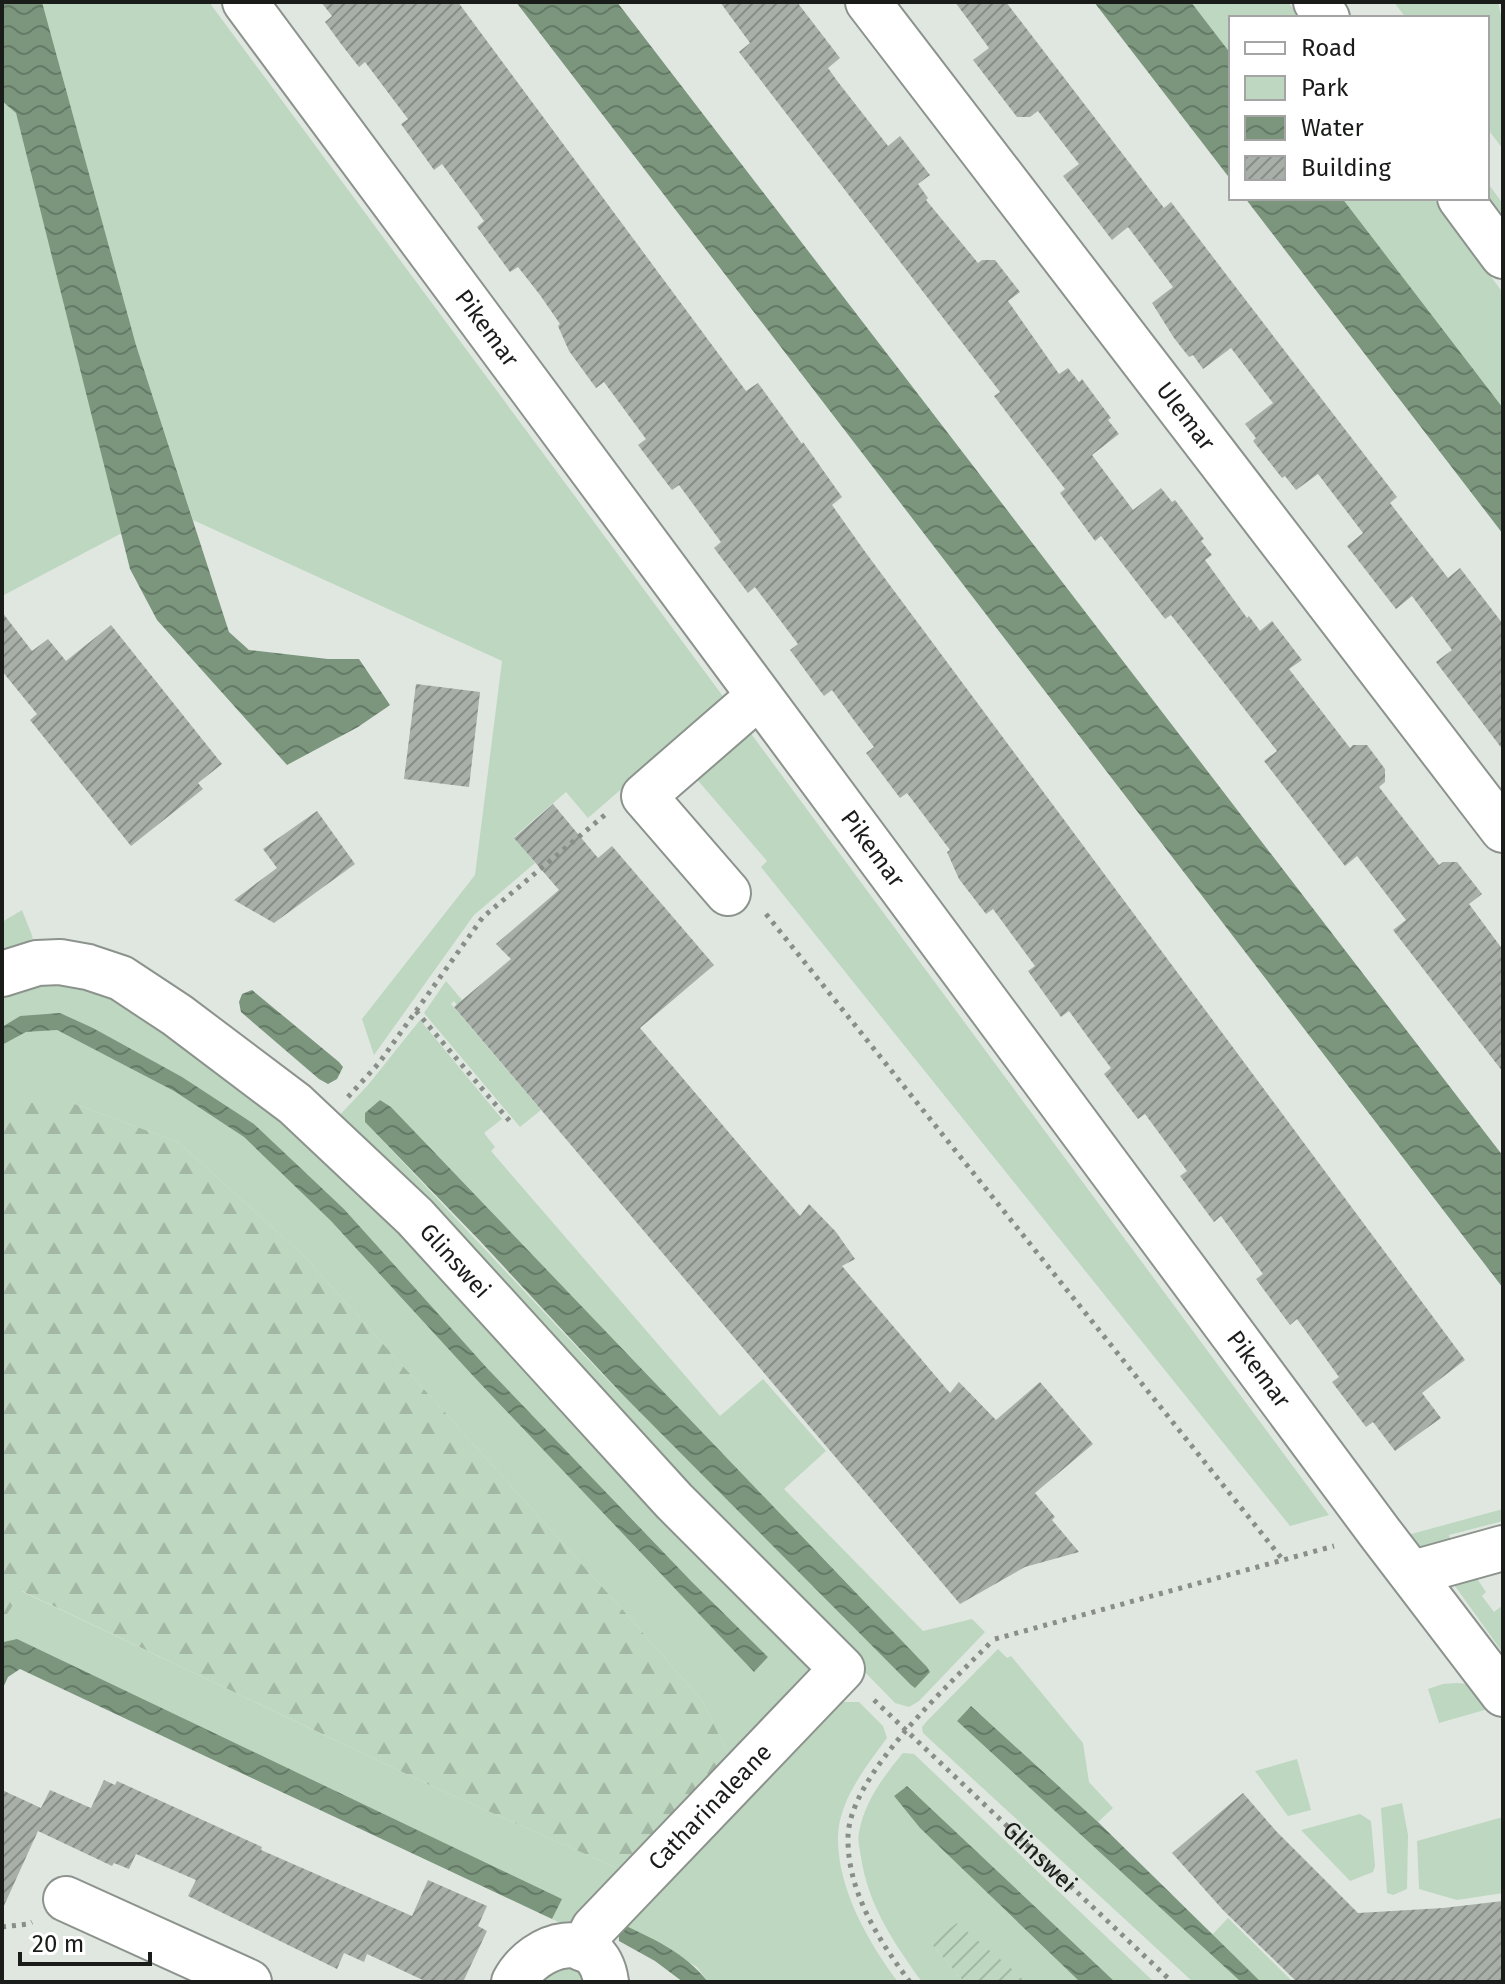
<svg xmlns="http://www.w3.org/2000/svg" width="1505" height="1984" font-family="'Fira Sans',sans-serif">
	<defs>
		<pattern id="forest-firs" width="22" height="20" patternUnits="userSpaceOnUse" patternTransform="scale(2)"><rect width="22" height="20" fill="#bed7c0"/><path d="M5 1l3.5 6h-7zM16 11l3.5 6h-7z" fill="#a3b8a4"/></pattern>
		<pattern id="garden-furrows" width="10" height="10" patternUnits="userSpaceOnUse" patternTransform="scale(2)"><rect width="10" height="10" fill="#bed7c0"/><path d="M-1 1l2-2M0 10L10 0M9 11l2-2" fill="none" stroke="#a3b8a4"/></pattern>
		<pattern id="water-waves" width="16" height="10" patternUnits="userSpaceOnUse" patternTransform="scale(2)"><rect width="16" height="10" fill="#7b967d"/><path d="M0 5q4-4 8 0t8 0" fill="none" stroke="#647a66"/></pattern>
		<pattern id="building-hatch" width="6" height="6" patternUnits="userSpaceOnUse" patternTransform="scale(2)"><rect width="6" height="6" fill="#a7afa8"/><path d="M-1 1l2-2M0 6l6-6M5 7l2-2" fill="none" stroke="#878e88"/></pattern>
	</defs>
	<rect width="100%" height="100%" fill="#dfe7e0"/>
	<path fill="#bed7c0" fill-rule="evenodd" d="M 42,2 L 209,2 L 725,699 L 588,818 L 566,792 L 514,837 L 535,863 L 474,915 L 374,1055 L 362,1019 L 475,875 L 502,661 L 193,520 L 136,345 Z
		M 1191,2 L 1288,2 L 1300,18 L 1231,18 L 1231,54 Z
		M 1394,2 L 1498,2 L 1503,24 L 1503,149 L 1487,128 L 1487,18 L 1406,18 Z
		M 2,101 L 16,113 L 122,533 L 2,596 Z
		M 1487,182 L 1503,204 L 1503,219 L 1487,198 Z
		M 1342,198 L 1433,198 L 1503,293 L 1503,408 Z
		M 749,731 L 1329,1515 L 1290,1526 L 761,867 L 767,861 L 695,777 Z
		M 22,910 L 33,938 L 2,956 L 2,922 Z
		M 47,979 L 115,996 L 312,1136 L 810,1655 L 810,1684 L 733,1764 L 703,1702 L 623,1610 L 303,1255 L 178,1142 L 72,1103 L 2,1103 L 2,1045 L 26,1032 L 57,1030 L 174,1091 L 244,1137 L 331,1221 L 475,1378 L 754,1672 L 768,1657 L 692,1582 L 487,1368 L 344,1209 L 254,1124 L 93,1028 L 20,1016 L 2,1027 L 2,992 Z
		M 446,981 L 462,1000 L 457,1005 L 454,1001 L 451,1004 L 541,1110 L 520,1127 L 424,1013 Z
		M 420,1020 L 502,1119 L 484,1133 L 495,1147 L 491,1151 L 720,1416 L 763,1379 L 826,1451 L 784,1489 L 923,1631 L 972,1619 L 985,1632 L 919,1701 L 909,1707 L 895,1703 L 669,1471 L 337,1118 L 368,1085 ZM 380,1100 L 391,1107 L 927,1667 L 618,1391 L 365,1122 Z
		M 1503,1509 L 1503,1521 L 1449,1535 L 1452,1548 L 1423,1555 L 1404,1536 Z
		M 1471,1570 L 1486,1592 L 1482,1596 L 1494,1612 L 1503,1605 L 1503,1653 L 1450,1579 Z
		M 21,1591 L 438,1789 L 628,1873 L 573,1929 L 552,1919 L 561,1899 L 4,1642 L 2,1646 L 2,1622 Z
		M 998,1649 L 1007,1658 L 1011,1656 L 1083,1743 L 1089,1782 L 1113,1808 L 1098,1822 L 971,1706 L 957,1721 L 1241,1982 L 1193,1982 L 923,1733 L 922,1727 L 927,1721 Z
		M 1457,1683 L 1469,1684 L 1495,1707 L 1439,1723 L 1428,1689 L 1443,1684 Z
		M 829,1702 L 859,1702 L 883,1726 L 887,1738 C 867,1765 839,1800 838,1836 C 837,1888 868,1942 898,1982 L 708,1982 L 697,1967 L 618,1922 Z
		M 903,1753 L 914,1754 L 1154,1982 L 1115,1982 L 907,1786 L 894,1796 L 920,1828 L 1080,1982 L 1025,1982 L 1019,1975 L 931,1943 L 964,1982 L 922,1982 C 894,1943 868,1905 861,1857 C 860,1849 857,1840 859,1832 C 865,1801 883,1777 903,1753 Z
		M 1297,1759 L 1311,1810 L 1288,1816 L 1255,1771 Z
		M 1402,1803 L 1408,1835 L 1407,1889 L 1393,1895 L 1387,1893 L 1381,1808 Z
		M 1360,1814 L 1371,1821 L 1375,1866 L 1373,1872 L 1350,1881 L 1301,1830 Z
		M 1503,1817 L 1503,1893 L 1457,1900 L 1419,1889 L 1417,1841 Z
		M 1228,1918 L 1293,1982 L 1261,1982 L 1212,1935 Z
		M 574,1963 L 585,1982 L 536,1982 L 537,1980 Z"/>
	<path fill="url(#forest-firs)" d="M 2,1103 L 72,1103 L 178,1142 L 303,1255 L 623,1610 L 703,1702 L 733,1764 L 628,1873 L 438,1789 L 22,1591 L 2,1622 Z"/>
	<path fill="url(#garden-furrows)" d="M 957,1923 L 1019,1975 L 1025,1982 L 964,1982 L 931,1943 Z"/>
	<path fill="url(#water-waves)" d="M 2,2 L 42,2 L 136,345 L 229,632 L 249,650 L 328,659 L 359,659 L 390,705 L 358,727 L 287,765 L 157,620 L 130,569 L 16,113 L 2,101 Z
		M 516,2 L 617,2 L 1503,1156 L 1503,1288 Z
		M 1094,2 L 1191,2 L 1231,54 L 1231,180 Z
		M 1245,198 L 1342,198 L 1503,408 L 1503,534 Z
		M 252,990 L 339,1062 L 343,1067 L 337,1079 L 328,1084 L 319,1079 L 241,1012 L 239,1002 L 242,994 Z
		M 60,1013 L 93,1028 L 182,1077 L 254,1124 L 344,1209 L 487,1368 L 692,1582 L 768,1657 L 754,1672 L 475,1378 L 331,1221 L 244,1137 L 174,1091 L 57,1030 L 26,1032 L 2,1045 L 2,1027 L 20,1016 Z
		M 380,1100 L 391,1107 L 927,1667 L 930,1672 L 915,1688 L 911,1685 L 619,1391 L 481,1242 L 365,1122 L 365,1113 Z
		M 17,1639 L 562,1899 L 552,1919 L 20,1669 L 8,1677 L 2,1690 L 2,1646 L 4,1642 Z
		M 971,1706 L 1098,1822 L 1261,1982 L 1241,1982 L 957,1721 Z
		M 907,1786 L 1115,1982 L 1080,1982 L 920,1828 L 894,1796 Z
		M 618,1922 C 651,1938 685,1952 708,1982 L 683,1982 L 655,1961 L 619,1941 Z"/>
	<path fill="url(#building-hatch)" d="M 321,2 L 458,2 L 746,391 L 758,383 L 802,444 L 803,442 L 842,497 L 832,505 L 866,553 L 1465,1360 L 1422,1393 L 1441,1418 L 1395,1451 L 1373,1422 L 1366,1427 L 1332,1382 L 1339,1377 L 1297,1319 L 1290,1325 L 1256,1279 L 1263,1274 L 1221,1216 L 1214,1222 L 1180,1176 L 1187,1171 L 1145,1114 L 1138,1119 L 1104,1074 L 1111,1068 L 1090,1040 L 1069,1011 L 1061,1017 L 1028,971 L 1035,966 L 993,909 L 986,914 L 959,879 L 947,852 L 950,850 L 907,793 L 900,798 L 866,753 L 874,747 L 853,719 L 832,690 L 824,696 L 790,650 L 798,644 L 755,587 L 748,593 L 714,548 L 721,542 L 679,485 L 672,490 L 638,445 L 646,439 L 604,382 L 596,388 L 569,351 L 558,326 L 560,324 L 540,295 L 518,267 L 510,272 L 477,227 L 484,221 L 442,164 L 434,170 L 401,124 L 408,119 L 365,62 L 359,67 L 341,44 L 325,22 L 332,16 Z
		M 720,2 L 797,2 L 840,58 L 828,68 L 838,82 L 888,146 L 900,136 L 930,175 L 918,184 L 928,198 L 926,200 L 978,263 L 982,260 L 995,260 L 1020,292 L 1008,301 L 1059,374 L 1068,368 L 1079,382 L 1082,379 L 1111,418 L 1108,420 L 1119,434 L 1092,455 L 1133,510 L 1161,488 L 1172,502 L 1175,500 L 1204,539 L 1201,541 L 1212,555 L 1205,560 L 1247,618 L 1249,616 L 1260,631 L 1272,621 L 1302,660 L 1289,669 L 1350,748 L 1353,745 L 1367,745 L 1385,769 L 1385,782 L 1379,787 L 1439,865 L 1443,862 L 1457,862 L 1482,894 L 1469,904 L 1503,950 L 1503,1072 L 1393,930 L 1406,920 L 1357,856 L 1345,866 L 1264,761 L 1277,751 L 1171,615 L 1165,619 L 1101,536 L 1095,541 L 1060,493 L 1065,489 L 994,396 L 1000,392 L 739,52 L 750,43 Z
		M 955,2 L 1006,2 L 1164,208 L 1171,202 L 1238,290 L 1397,497 L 1390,503 L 1448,578 L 1460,568 L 1503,624 L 1503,750 L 1436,662 L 1452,650 L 1412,596 L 1396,609 L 1347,546 L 1363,533 L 1318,474 L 1296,490 L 1285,476 L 1282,478 L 1253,441 L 1256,438 L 1245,424 L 1273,403 L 1231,348 L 1203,369 L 1193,355 L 1189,357 L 1174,338 L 1152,303 L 1173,287 L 1128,227 L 1112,240 L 1063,176 L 1079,164 L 1038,111 L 1030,117 L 1017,117 L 973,60 L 989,48 Z
		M 2,612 L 32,651 L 48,639 L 66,661 L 111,625 L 222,764 L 198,783 L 203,789 L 131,846 L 30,720 L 37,714 L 2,671 Z
		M 416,684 L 480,692 L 469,787 L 404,779 Z
		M 553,804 L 598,858 L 612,846 L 714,965 L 640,1028 L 800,1216 L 809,1204 L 836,1232 L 855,1259 L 842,1266 L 950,1393 L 959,1382 L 996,1420 L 1040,1382 L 1093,1444 L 1035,1493 L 1055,1517 L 1052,1520 L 1079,1552 L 1025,1567 L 960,1604 L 454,1007 L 511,959 L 496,944 L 559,890 L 514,838 Z
		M 317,811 L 355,864 L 274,923 L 234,900 L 277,868 L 263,849 Z
		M 104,1780 L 115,1785 L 117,1781 L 262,1847 L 261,1850 L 412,1916 L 428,1880 L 487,1906 L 478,1926 L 487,1931 L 463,1982 L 427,1982 L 367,1954 L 364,1962 L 344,1953 L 337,1969 L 188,1896 L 196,1880 L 136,1854 L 129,1869 L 114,1863 L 112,1866 L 38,1831 L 2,1910 L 2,1790 L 41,1808 L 50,1790 L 91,1808 Z
		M 1243,1793 L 1276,1831 L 1358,1913 L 1443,1908 L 1503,1901 L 1503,1982 L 1297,1982 L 1223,1910 L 1172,1853 Z"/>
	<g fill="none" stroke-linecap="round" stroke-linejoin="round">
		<defs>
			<g id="minor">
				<path id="s2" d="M 245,2 L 1380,1533 L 1503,1694"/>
				<path id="s3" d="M 868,2 L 1503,830"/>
				<path d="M 1316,2 L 1327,18"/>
				<path d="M 1460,198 L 1503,256"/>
				<path d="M 728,893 L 644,796 L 759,696"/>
				<path id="s4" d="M 2,974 L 37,963 L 60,962 L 88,967 L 121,978 L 177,1015 L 295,1104 L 415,1217 L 674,1501 L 842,1669 L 594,1928 L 583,1949"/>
				<path d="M 1413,1573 L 1503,1548"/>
				<path d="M 66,1899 L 249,1982"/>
				<path d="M 514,1982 C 535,1942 598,1925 606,1982"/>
			</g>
		</defs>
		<use href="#minor" stroke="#8c938d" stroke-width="48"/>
		<g stroke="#898e89" stroke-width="5" stroke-dasharray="4 6" stroke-linecap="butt">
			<path d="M 766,914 L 1283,1560"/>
			<path d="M 416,1011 L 513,1125"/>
			<path d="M 348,1097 L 379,1063 L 483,917 L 606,814"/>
			<path d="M 995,1639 L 1334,1546"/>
			<path id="s1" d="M 874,1700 L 1172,1982"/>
			<path d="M 2,1927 L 28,1924 L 32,1922"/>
			<path d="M 910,1982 C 879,1941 847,1891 848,1837 C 849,1775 950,1684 992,1641"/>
		</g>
		<use href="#minor" stroke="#fff" stroke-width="44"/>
	</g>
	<g text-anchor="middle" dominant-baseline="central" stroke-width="7" stroke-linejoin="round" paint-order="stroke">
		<g font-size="24" fill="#1a1c1a" stroke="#fff">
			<text stroke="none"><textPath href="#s2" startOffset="406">Pikemar</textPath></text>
			<text stroke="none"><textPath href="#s3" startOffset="522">Ulemar</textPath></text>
			<text stroke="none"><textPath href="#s2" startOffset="1054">Pikemar</textPath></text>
			<text stroke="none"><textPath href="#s4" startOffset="562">Glinswei</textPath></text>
			<text stroke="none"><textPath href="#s2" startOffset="1702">Pikemar</textPath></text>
			<text transform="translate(710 1807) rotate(-46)">Catharinaleane</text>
			<text stroke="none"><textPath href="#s1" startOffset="228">Glinswei</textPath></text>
		</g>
	</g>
	<rect width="1505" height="1984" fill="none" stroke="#1a1c1a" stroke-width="8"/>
	<rect x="1229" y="16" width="260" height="184" fill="#ffffff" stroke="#a3a4a3" stroke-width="2"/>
	<rect x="1245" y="42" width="40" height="12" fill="#ffffff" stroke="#a3a4a3" stroke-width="2"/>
	<text x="1301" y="56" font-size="24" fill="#1a1c1a">Road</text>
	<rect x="1245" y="76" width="40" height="24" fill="#bed7c0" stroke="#a3a4a3" stroke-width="2"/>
	<text x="1301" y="96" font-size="24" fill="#1a1c1a">Park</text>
	<rect x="1245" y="116" width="40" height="24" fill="url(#water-waves)" stroke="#a3a4a3" stroke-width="2"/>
	<text x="1301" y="136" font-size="24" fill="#1a1c1a">Water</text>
	<rect x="1245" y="156" width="40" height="24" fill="url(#building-hatch)" stroke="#a3a4a3" stroke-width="2"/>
	<text x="1301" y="176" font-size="24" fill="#1a1c1a">Building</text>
	<path d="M20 1952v12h130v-12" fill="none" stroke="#1a1c1a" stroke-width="4"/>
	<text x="32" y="1952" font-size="24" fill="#1a1c1a" stroke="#ffffff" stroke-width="6" paint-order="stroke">20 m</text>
</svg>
